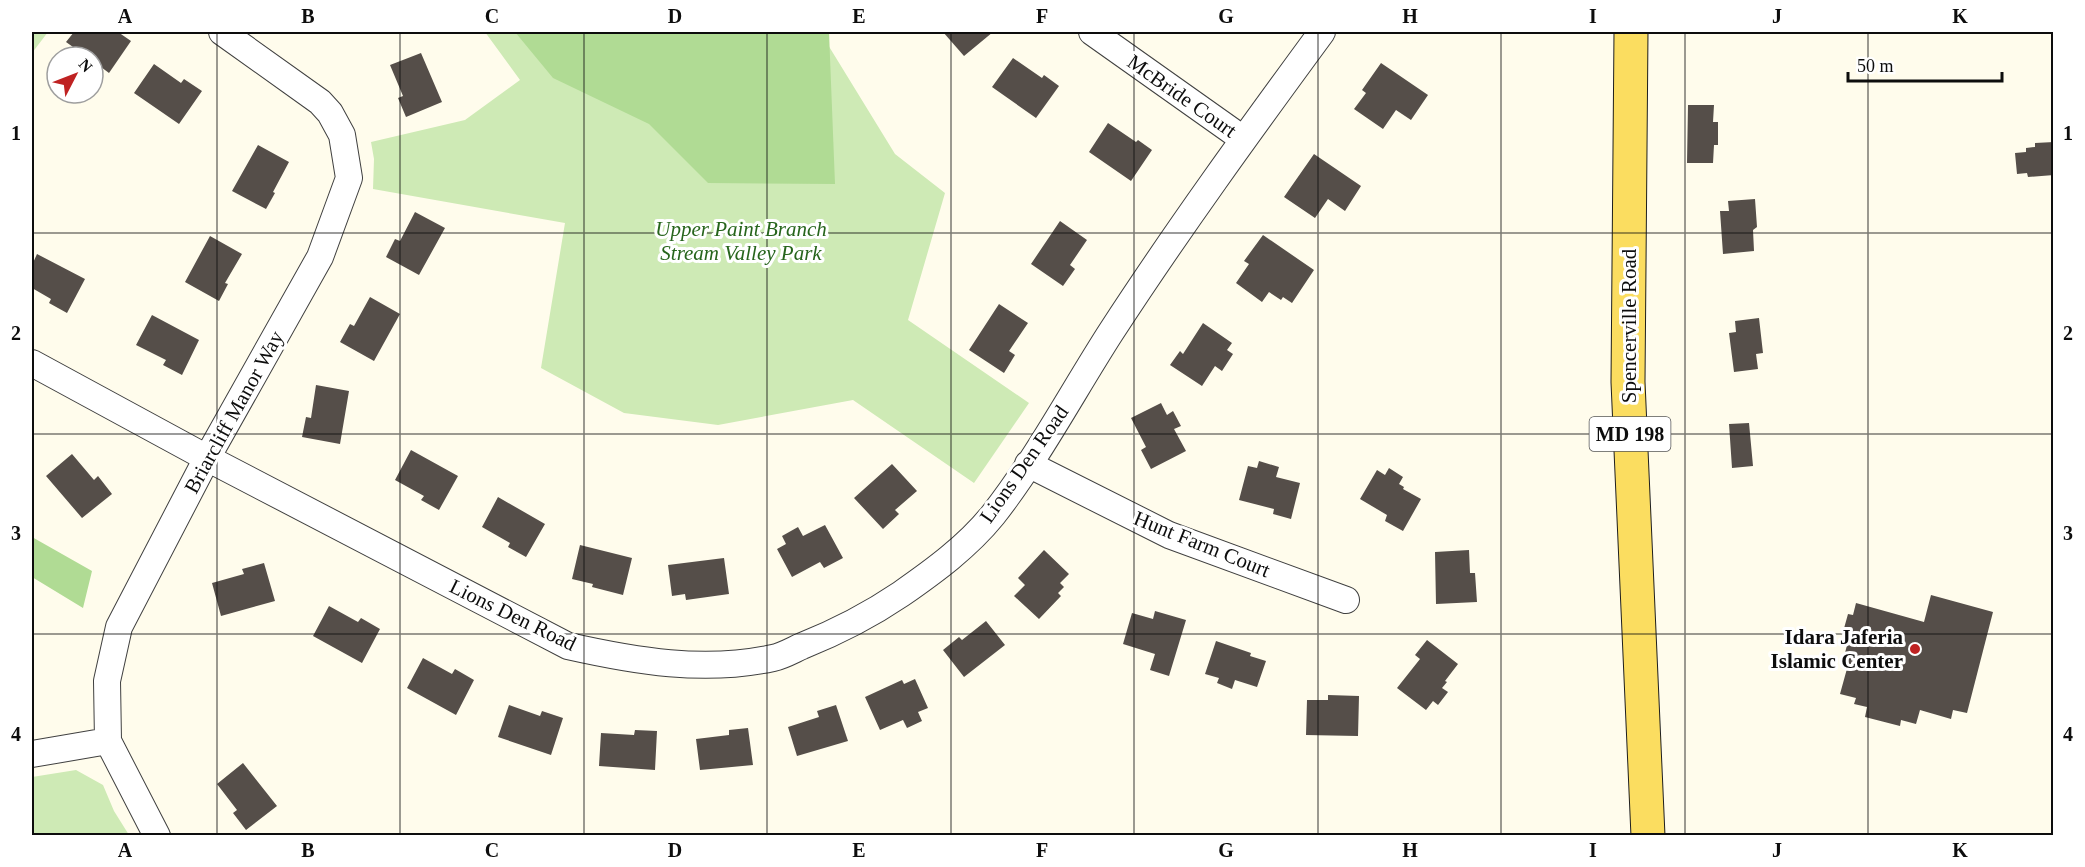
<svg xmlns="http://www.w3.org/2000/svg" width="2085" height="867" font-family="'Times New Roman',serif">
	<rect width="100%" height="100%" fill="#fffcec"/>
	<path fill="#ceeab5" d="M 32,32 L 48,32 L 32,53 Z
		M 485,32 L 826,32 L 825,40 L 895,154 L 945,193 L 908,320 L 1029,403 L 974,483 L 853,400 L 718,425 L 624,413 L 541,368 L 565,223 L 373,189 L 374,159 L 371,142 L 465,120 L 520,80 Z
		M 76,770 L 103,785 L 114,811 L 129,835 L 32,835 L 32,777 Z"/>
	<path fill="#b0db94" d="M 515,32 L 829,32 L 835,184 L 708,183 L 649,124 L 553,78 Z
		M 32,537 L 92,571 L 83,608 L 32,577 Z"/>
	<path fill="#554e49" d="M 74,32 L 118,32 L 131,41 L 109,73 L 93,61 L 93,57 L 87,57 L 66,42 Z
		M 943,32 L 993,32 L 964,56 Z
		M 421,53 L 442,102 L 406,117 L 398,98 L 403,96 L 390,65 Z
		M 1013,58 L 1042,78 L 1044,75 L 1059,86 L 1036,118 L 992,87 Z
		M 1381,63 L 1428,95 L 1411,120 L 1396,110 L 1383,129 L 1354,109 L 1366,93 L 1362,90 Z
		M 154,64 L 181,83 L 184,79 L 202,91 L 179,124 L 134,93 Z
		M 1688,105 L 1714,105 L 1713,122 L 1718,122 L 1718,145 L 1714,145 L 1713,163 L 1687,163 Z
		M 1108,123 L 1136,142 L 1138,140 L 1152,150 L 1131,181 L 1089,152 Z
		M 2054,142 L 2054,175 L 2028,177 L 2027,173 L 2017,174 L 2015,153 L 2026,152 L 2026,148 L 2035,147 L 2035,143 Z
		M 258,145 L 289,162 L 273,192 L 275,193 L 266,209 L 232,191 Z
		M 1314,154 L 1361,186 L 1345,211 L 1328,199 L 1315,218 L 1284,197 Z
		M 1755,199 L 1757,227 L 1753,230 L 1754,251 L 1723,254 L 1720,211 L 1729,211 L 1728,201 Z
		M 415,212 L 445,228 L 419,275 L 386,257 L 395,239 L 400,241 Z
		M 1060,221 L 1087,240 L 1070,265 L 1075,269 L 1063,286 L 1031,264 Z
		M 1263,235 L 1314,270 L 1292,303 L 1283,297 L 1281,300 L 1269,292 L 1262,302 L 1236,283 L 1249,264 L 1244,261 Z
		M 210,236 L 242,254 L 225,283 L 228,284 L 219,301 L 185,282 Z
		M 37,254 L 85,279 L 67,313 L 49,303 L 51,299 L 32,288 L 32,265 Z
		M 370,297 L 400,314 L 374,361 L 340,342 L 350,324 L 354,326 Z
		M 999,304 L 1028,323 L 1009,351 L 1015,355 L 1004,373 L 969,350 Z
		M 152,315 L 199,340 L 182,375 L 163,365 L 166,360 L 136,345 Z
		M 1759,318 L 1763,353 L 1756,354 L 1758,369 L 1734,372 L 1729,333 L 1736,332 L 1735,321 Z
		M 1203,323 L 1232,343 L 1227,350 L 1233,354 L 1222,371 L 1215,366 L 1202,386 L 1170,365 L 1180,351 L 1183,354 Z
		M 316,385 L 349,391 L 340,444 L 302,437 L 306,417 L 311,418 Z
		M 1161,403 L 1167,415 L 1173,411 L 1181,426 L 1174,429 L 1186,451 L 1151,469 L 1141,450 L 1146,447 L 1131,418 Z
		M 1749,423 L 1753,466 L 1732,468 L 1729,424 Z
		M 411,450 L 458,476 L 439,510 L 421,500 L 424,496 L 395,480 Z
		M 72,454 L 94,480 L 98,476 L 112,494 L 82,518 L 46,476 Z
		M 1259,461 L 1279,467 L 1276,477 L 1300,483 L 1291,519 L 1273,514 L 1274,509 L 1239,500 L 1248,466 L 1257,468 Z
		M 892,464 L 917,491 L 895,510 L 899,514 L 883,529 L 854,498 Z
		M 1389,468 L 1403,477 L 1399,484 L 1404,487 L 1403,489 L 1421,499 L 1403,531 L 1385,521 L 1387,515 L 1360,499 L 1377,470 L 1385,475 Z
		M 498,497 L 545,524 L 526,557 L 508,547 L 510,543 L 482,527 Z
		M 825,525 L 843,558 L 824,568 L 820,562 L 792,577 L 777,549 L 786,544 L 782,536 L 798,527 L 803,536 Z
		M 580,545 L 632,558 L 623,595 L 592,587 L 593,584 L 572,579 Z
		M 1044,550 L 1069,574 L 1060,583 L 1064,587 L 1058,593 L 1061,596 L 1039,619 L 1014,596 L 1025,585 L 1018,578 Z
		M 1469,550 L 1470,573 L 1475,573 L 1477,602 L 1436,604 L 1435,552 Z
		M 724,558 L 729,594 L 686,600 L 685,594 L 672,596 L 668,565 Z
		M 264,563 L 275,601 L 221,616 L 212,583 L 244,574 L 242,569 Z
		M 1931,595 L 1993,612 L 1967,713 L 1953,710 L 1951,719 L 1920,710 L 1916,724 L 1901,720 L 1900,726 L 1865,717 L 1867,707 L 1854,704 L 1856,698 L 1840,694 L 1848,665 L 1842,664 L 1850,634 L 1843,632 L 1848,614 L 1853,615 L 1856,603 L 1924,622 Z
		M 329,606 L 358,622 L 361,618 L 380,629 L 362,663 L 313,636 Z
		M 1155,611 L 1186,620 L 1169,676 L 1150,670 L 1155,654 L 1123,644 L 1132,613 L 1153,619 Z
		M 986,621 L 1005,645 L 964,677 L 943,650 L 959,637 L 962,640 Z
		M 1427,640 L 1458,664 L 1445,681 L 1447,682 L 1442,688 L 1448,692 L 1438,705 L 1433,701 L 1426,710 L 1397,688 L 1420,659 L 1415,655 Z
		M 1216,641 L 1251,653 L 1250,656 L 1266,661 L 1257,687 L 1235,680 L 1232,689 L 1217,683 L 1219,678 L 1205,674 Z
		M 423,658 L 452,674 L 455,669 L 474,680 L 456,715 L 407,688 Z
		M 915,679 L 928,708 L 918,712 L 922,721 L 907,728 L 903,720 L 880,730 L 865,697 L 902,680 L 904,684 Z
		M 1328,695 L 1359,696 L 1358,736 L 1306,735 L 1307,700 L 1328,700 Z
		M 509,705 L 540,716 L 542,711 L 563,718 L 551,755 L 498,737 Z
		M 836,705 L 848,741 L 797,756 L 788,727 L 819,717 L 817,711 Z
		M 748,728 L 753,765 L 700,770 L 696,739 L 729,735 L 729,730 Z
		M 635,730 L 657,731 L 655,770 L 599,766 L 601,733 L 634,735 Z
		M 243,763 L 277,806 L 246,830 L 233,813 L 237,810 L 217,784 Z"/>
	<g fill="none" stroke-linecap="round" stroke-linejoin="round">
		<defs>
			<path id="minor" d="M 1092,32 L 1243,139
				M 32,363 L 207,458 L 568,646 C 635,661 704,673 773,658 C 783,656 793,650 802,646 C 837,632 870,615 901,594 C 934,571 967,547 993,515 C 1037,459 1073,391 1111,332 C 1178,229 1250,130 1322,32
				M 1028,464 L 1169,535 L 1346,600
				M 32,754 L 108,741
				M 157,836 L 108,741 L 107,681 L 119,627 L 207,458 L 320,257 L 349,178 L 342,135 L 330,113 L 320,102 L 222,32"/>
			<path id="major" d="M 1631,32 L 1628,382 L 1648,836"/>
		</defs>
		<use href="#minor" stroke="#404040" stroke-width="28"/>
		<use href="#major" stroke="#1e1e1e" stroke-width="35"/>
		<use href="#minor" stroke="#fff" stroke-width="26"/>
		<use href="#major" stroke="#fbdd60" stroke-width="33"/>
	</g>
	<path fill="none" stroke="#0d0d0d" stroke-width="1.5" stroke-opacity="0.55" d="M 217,32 L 217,836M 400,32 L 400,836M 584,32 L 584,836M 767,32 L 767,836M 951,32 L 951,836M 1134,32 L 1134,836M 1318,32 L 1318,836M 1501,32 L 1501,836M 1685,32 L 1685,836M 1868,32 L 1868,836M 32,233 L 2054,233M 32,434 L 2054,434M 32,634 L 2054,634"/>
	<circle fill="#bf2222" stroke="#fff" stroke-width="2" cx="1915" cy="649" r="6"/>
	<g text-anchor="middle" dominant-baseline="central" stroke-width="6" stroke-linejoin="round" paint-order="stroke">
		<rect fill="#fff" stroke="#565656" stroke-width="1.5" x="1589.5" y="417" width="81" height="34" rx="4.5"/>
		<g font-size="20" font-weight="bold" fill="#0d0d0d">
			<text x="1630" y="434">MD 198</text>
		</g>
		<g font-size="21" fill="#0d0d0d" stroke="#fff">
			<text transform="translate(1182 96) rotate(35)">McBride Court</text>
			<text transform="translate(1629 326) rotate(-90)">Spencerville Road</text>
			<text transform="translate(234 412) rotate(-61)">Briarcliff Manor Way</text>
			<text transform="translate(1024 464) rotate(-55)">Lions Den Road</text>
			<text transform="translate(1202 544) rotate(22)">Hunt Farm Court</text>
			<text transform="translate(513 615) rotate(26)">Lions Den Road</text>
		</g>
		<g font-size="21" font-style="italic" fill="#27651c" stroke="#fff">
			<text x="741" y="229">Upper Paint Branch<tspan x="741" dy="24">Stream Valley Park</tspan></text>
		</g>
		<g font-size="21" font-weight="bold" fill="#0d0d0d" stroke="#fff" text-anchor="end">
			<text x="1903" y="637">Idara Jaferia<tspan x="1903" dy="24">Islamic Center</tspan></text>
		</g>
	</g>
	<rect width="2085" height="867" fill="none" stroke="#ffffff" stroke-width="66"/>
	<g transform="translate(75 75) rotate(48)"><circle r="28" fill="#ffffff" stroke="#9e9e9e" stroke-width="1.5"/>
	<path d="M0-4.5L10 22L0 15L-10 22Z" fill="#bf2222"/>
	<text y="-9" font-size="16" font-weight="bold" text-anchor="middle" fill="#0d0d0d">N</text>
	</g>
	<path d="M1848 72v9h154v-9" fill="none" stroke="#0d0d0d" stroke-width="3"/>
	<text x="1857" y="72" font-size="18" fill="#0d0d0d" stroke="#ffffff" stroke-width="4.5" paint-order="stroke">50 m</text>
	<rect x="33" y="33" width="2019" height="801" fill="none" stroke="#0d0d0d" stroke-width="2"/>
	<g font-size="20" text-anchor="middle" font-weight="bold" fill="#0d0d0d">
		<text x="125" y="23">A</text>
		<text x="308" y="23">B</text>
		<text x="492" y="23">C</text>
		<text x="675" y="23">D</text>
		<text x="859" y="23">E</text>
		<text x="1042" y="23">F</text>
		<text x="1226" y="23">G</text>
		<text x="1410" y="23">H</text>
		<text x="1593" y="23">I</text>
		<text x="1777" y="23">J</text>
		<text x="1960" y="23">K</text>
		<text x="16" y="140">1</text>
		<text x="2068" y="140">1</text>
		<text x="16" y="340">2</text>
		<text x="2068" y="340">2</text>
		<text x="16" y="540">3</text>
		<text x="2068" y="540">3</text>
		<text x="16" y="741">4</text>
		<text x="2068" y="741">4</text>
		<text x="125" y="857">A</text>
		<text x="308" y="857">B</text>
		<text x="492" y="857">C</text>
		<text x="675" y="857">D</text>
		<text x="859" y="857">E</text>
		<text x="1042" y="857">F</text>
		<text x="1226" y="857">G</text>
		<text x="1410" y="857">H</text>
		<text x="1593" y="857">I</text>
		<text x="1777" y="857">J</text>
		<text x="1960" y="857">K</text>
	</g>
</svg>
